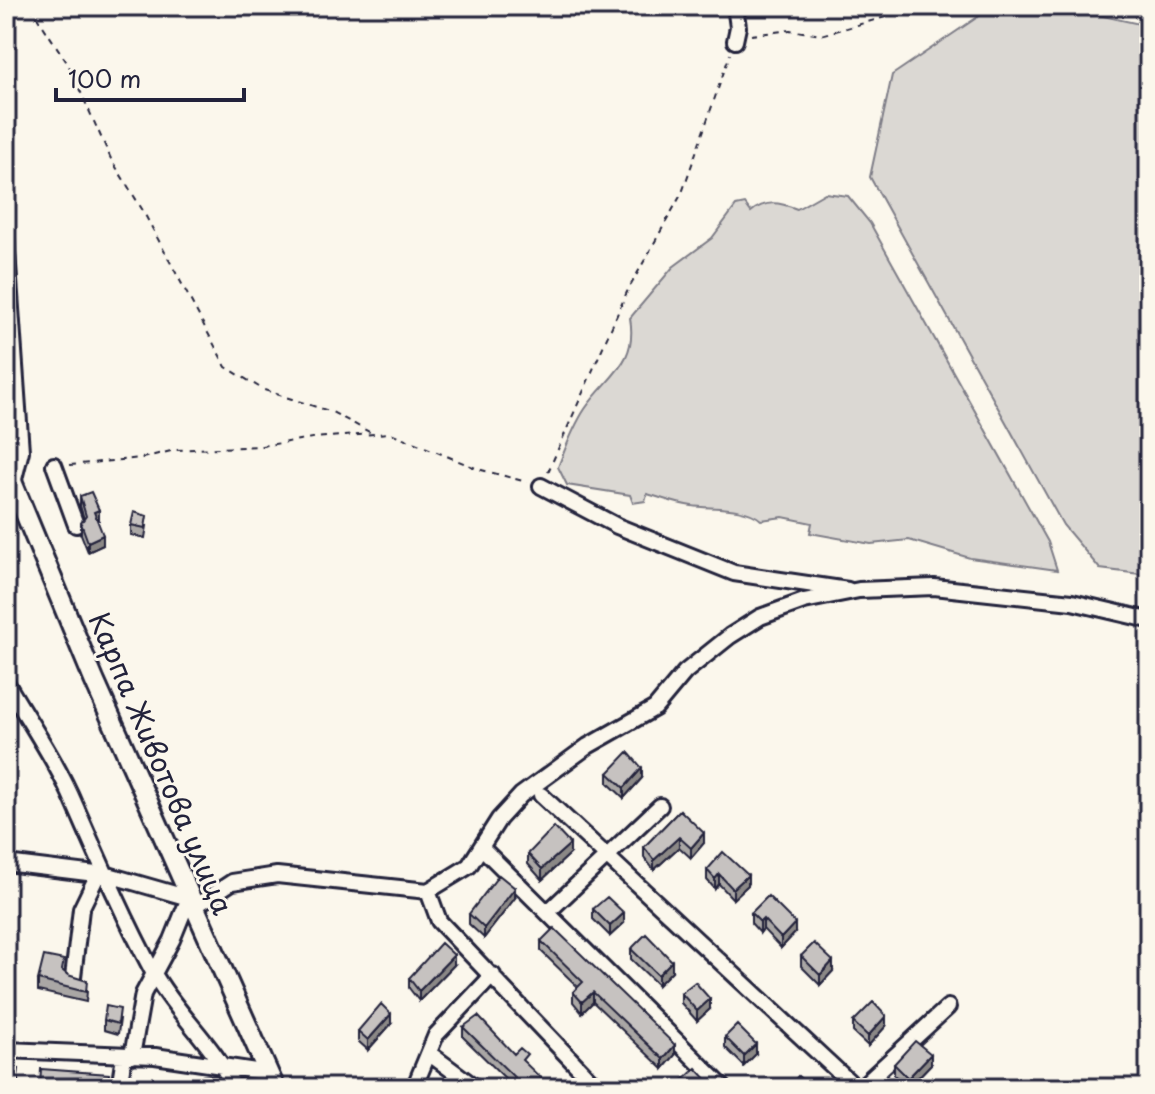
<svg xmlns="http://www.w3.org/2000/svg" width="1155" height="1094" font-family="'Playpen Sans',sans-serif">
	<rect width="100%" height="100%" fill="#fbf7ec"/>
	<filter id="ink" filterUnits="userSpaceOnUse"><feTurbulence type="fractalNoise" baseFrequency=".0125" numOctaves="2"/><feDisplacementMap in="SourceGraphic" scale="16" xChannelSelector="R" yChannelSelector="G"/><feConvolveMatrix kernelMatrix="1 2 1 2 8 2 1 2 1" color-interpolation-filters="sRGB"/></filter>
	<g filter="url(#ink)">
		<path fill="#dbd8d3" stroke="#7e7d87" stroke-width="2" d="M 994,6 L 1094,6 L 1098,15 L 1149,26 L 1149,575 L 1100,569 L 1063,525 L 870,177 L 892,75 Z
			M 825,193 L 848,196 L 870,223 L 1048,542 L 1057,570 L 970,558 L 909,540 L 871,544 L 810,533 L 812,523 L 783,517 L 761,520 C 746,506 711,509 692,506 C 677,504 662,498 647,494 L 645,501 L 633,503 L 630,495 L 567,485 L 558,467 C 566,447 573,427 585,409 C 608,375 638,364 630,318 L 673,267 L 712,238 L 736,206 L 745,204 L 751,212 C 765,200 779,202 797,209 Z"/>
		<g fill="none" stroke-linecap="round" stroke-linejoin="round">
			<defs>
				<path id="minor" d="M 735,41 L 738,27 L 735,6
					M 6,237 L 21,451 L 13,483
					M 54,465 L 76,525
					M 541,486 L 617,526 L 734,573 L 848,590
					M 6,682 C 29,722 57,762 75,805 C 100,862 124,918 153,972 C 176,1014 215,1045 234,1088
					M 541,795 L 856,1088
					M 483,849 L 724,1088
					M 6,863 L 112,876 L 189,898 L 172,940 L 143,994 L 132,1056
					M 428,891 L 439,921 L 598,1088
					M 194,907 L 232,882 L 277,875 L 428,891 L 469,866 L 499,819 L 521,795 L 588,746 L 655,708 L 685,672 L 730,636 L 760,617 L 804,601 L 859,590 L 934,587 L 1072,602 L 1149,620
					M 548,912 L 660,806
					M 73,977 L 81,909 L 98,874
					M 6,1050 L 155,1056 L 269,1073
					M 430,1054 L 476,1088
					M 119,1088 L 124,1056
					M 414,1088 L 436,1035 L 493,975
					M 860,1088 L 948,1007"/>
				<path id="secondary" d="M 6,456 L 13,484 L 94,680 L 275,1088"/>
			</defs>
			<use href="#minor" stroke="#22223b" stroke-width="20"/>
			<use href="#secondary" stroke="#22223b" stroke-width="24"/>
			<path stroke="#22223b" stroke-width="2" stroke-dasharray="6 6" stroke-linecap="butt" d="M 30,6 L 68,64 L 111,159 L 142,209 L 226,367 L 264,390 L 332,412 L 373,434
				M 751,35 L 790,30 L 821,35 L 925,6
				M 70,465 L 142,458 L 175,450 L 262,446 L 312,438 L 391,433 L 478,469 L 527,482
				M 548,472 L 627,292 L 682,193 L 730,54"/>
			<use href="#minor" stroke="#fbf7ec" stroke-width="14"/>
			<use href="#secondary" stroke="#fbf7ec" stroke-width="18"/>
		</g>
		<path fill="#aaa7a5" stroke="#22223b" stroke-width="2" d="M 80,496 L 99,520 L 97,521 L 103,545 L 88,552 L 81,534 L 81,523 L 84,519 L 80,506 Z
			M 131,525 L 147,526 L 145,538 L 131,535 Z
			M 608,773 L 642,778 L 624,798 L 608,783 Z
			M 680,810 L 704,843 L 691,858 L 679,847 L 654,870 L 644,857 L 644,847 Z
			M 528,854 L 570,854 L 542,880 L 528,864 Z
			M 707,870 L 748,885 L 733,899 L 719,884 L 715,889 L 707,880 Z
			M 515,898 L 484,938 L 469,924 L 469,914 Z
			M 593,909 L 624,923 L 610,936 L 593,919 Z
			M 751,913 L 795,933 L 781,948 L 763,929 L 760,933 L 751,923 Z
			M 541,941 L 675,1055 L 663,1069 L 593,1002 L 582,1013 L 573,1002 L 573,992 L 578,987 L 541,951 Z
			M 631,949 L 672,971 L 658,985 L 631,959 Z
			M 801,956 L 833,971 L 820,985 L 801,966 Z
			M 454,965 L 419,1001 L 409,988 L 409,978 Z
			M 64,972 L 87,991 L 86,1002 L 38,991 L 38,980 Z
			M 681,993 L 710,1009 L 697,1021 L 681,1003 Z
			M 120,1019 L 118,1034 L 104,1030 L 104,1020 Z
			M 853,1022 L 886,1026 L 868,1046 L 853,1032 Z
			M 391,1024 L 368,1050 L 358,1041 L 358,1031 Z
			M 463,1027 L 514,1054 L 527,1065 L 546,1088 L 515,1088 L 463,1037 Z
			M 725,1037 L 756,1054 L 744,1066 L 725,1047 Z
			M 894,1064 L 931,1064 L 908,1088 L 894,1075 Z
			M 6,1068 L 19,1079 L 18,1088 L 6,1088 Z
			M 683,1080 L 711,1088 L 683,1088 Z"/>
		<path fill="#8b8886" stroke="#22223b" stroke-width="2" d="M 99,510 L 99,520 L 94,522 L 94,512 Z
			M 103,535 L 103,545 L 88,552 L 88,542 Z
			M 642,768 L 642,778 L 624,798 L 624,788 Z
			M 704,833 L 704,843 L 691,858 L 691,848 Z
			M 679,837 L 679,847 L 654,870 L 654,860 Z
			M 570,844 L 570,854 L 542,880 L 542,869 Z
			M 719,874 L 719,884 L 715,889 L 715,879 Z
			M 748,875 L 748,885 L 733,899 L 733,889 Z
			M 515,888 L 515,898 L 484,938 L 484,928 Z
			M 624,913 L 624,923 L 610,936 L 610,926 Z
			M 763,919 L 763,929 L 760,933 L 760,922 Z
			M 795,923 L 795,933 L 781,948 L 781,938 Z
			M 454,955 L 454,965 L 419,1001 L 419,991 Z
			M 672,961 L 672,971 L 658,985 L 658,975 Z
			M 833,961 L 833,971 L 820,985 L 820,975 Z
			M 593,992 L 593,1002 L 582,1013 L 582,1002 Z
			M 710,999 L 710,1009 L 697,1021 L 697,1011 Z
			M 391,1014 L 391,1024 L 368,1050 L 368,1040 Z
			M 886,1016 L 886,1026 L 868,1046 L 868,1036 Z
			M 756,1044 L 756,1054 L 744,1066 L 744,1056 Z
			M 675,1045 L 675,1055 L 663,1069 L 663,1059 Z
			M 931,1054 L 931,1064 L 908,1088 L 908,1078 Z"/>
		<path fill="#c6c2c0" stroke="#22223b" stroke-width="2" d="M 91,492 L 99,510 L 94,512 L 103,535 L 88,542 L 81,523 L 86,516 L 80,496 Z
			M 134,512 L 147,516 L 145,528 L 131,525 Z
			M 628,752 L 642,768 L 624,788 L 608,773 Z
			M 680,810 L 704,833 L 691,848 L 679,837 L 654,860 L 644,847 Z
			M 554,827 L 570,844 L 542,869 L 528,854 Z
			M 723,852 L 748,875 L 733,889 L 719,874 L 715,879 L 707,870 Z
			M 499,875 L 515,888 L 484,928 L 469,914 Z
			M 768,896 L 795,923 L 781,938 L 763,919 L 760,922 L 751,913 Z
			M 607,897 L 624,913 L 610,926 L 593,909 Z
			M 554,928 L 675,1045 L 663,1059 L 593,992 L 582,1002 L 573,992 L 583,982 L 541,941 Z
			M 646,934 L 672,961 L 658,975 L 631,949 Z
			M 441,943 L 454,955 L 419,991 L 409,978 Z
			M 814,943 L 833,961 L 820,975 L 801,956 Z
			M 44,956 L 64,960 L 62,970 L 68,975 L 87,981 L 86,992 L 38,980 Z
			M 695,982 L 710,999 L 697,1011 L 681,993 Z
			M 873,1002 L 886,1016 L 868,1036 L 853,1022 Z
			M 381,1004 L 391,1014 L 368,1040 L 358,1031 Z
			M 106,1006 L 120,1009 L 118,1024 L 104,1020 Z
			M 478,1016 L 514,1054 L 520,1048 L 527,1054 L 522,1060 L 546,1083 L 542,1088 L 525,1088 L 463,1027 Z
			M 737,1025 L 756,1044 L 744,1056 L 725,1037 Z
			M 915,1041 L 931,1054 L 908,1078 L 894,1064 Z
			M 6,1068 L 19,1069 L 17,1084 L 6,1083 Z
			M 696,1068 L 711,1084 L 707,1088 L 690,1088 L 683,1080 Z
			M 41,1069 L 109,1074 L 109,1088 L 40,1088 Z
			M 217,1075 L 219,1088 L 139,1088 L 141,1077 L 170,1083 L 204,1082 L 203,1076 Z
			M 798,1076 L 811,1088 L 788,1088 Z"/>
	</g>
	<g text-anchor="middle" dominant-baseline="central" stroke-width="6" stroke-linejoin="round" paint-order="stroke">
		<g font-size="28" fill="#22223b" stroke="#fbf7ec">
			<text transform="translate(162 763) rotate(67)">Карпа Животова улица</text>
		</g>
	</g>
	<rect width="1155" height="1094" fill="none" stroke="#fbf7ec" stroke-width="32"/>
	<rect x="16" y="16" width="1123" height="1062" fill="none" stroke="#22223b" stroke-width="3" filter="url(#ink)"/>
	<path d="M56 88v12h188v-12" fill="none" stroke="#22223b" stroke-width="4"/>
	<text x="68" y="88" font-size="24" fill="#22223b" stroke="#fbf7ec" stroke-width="6" paint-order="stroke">100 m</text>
</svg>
